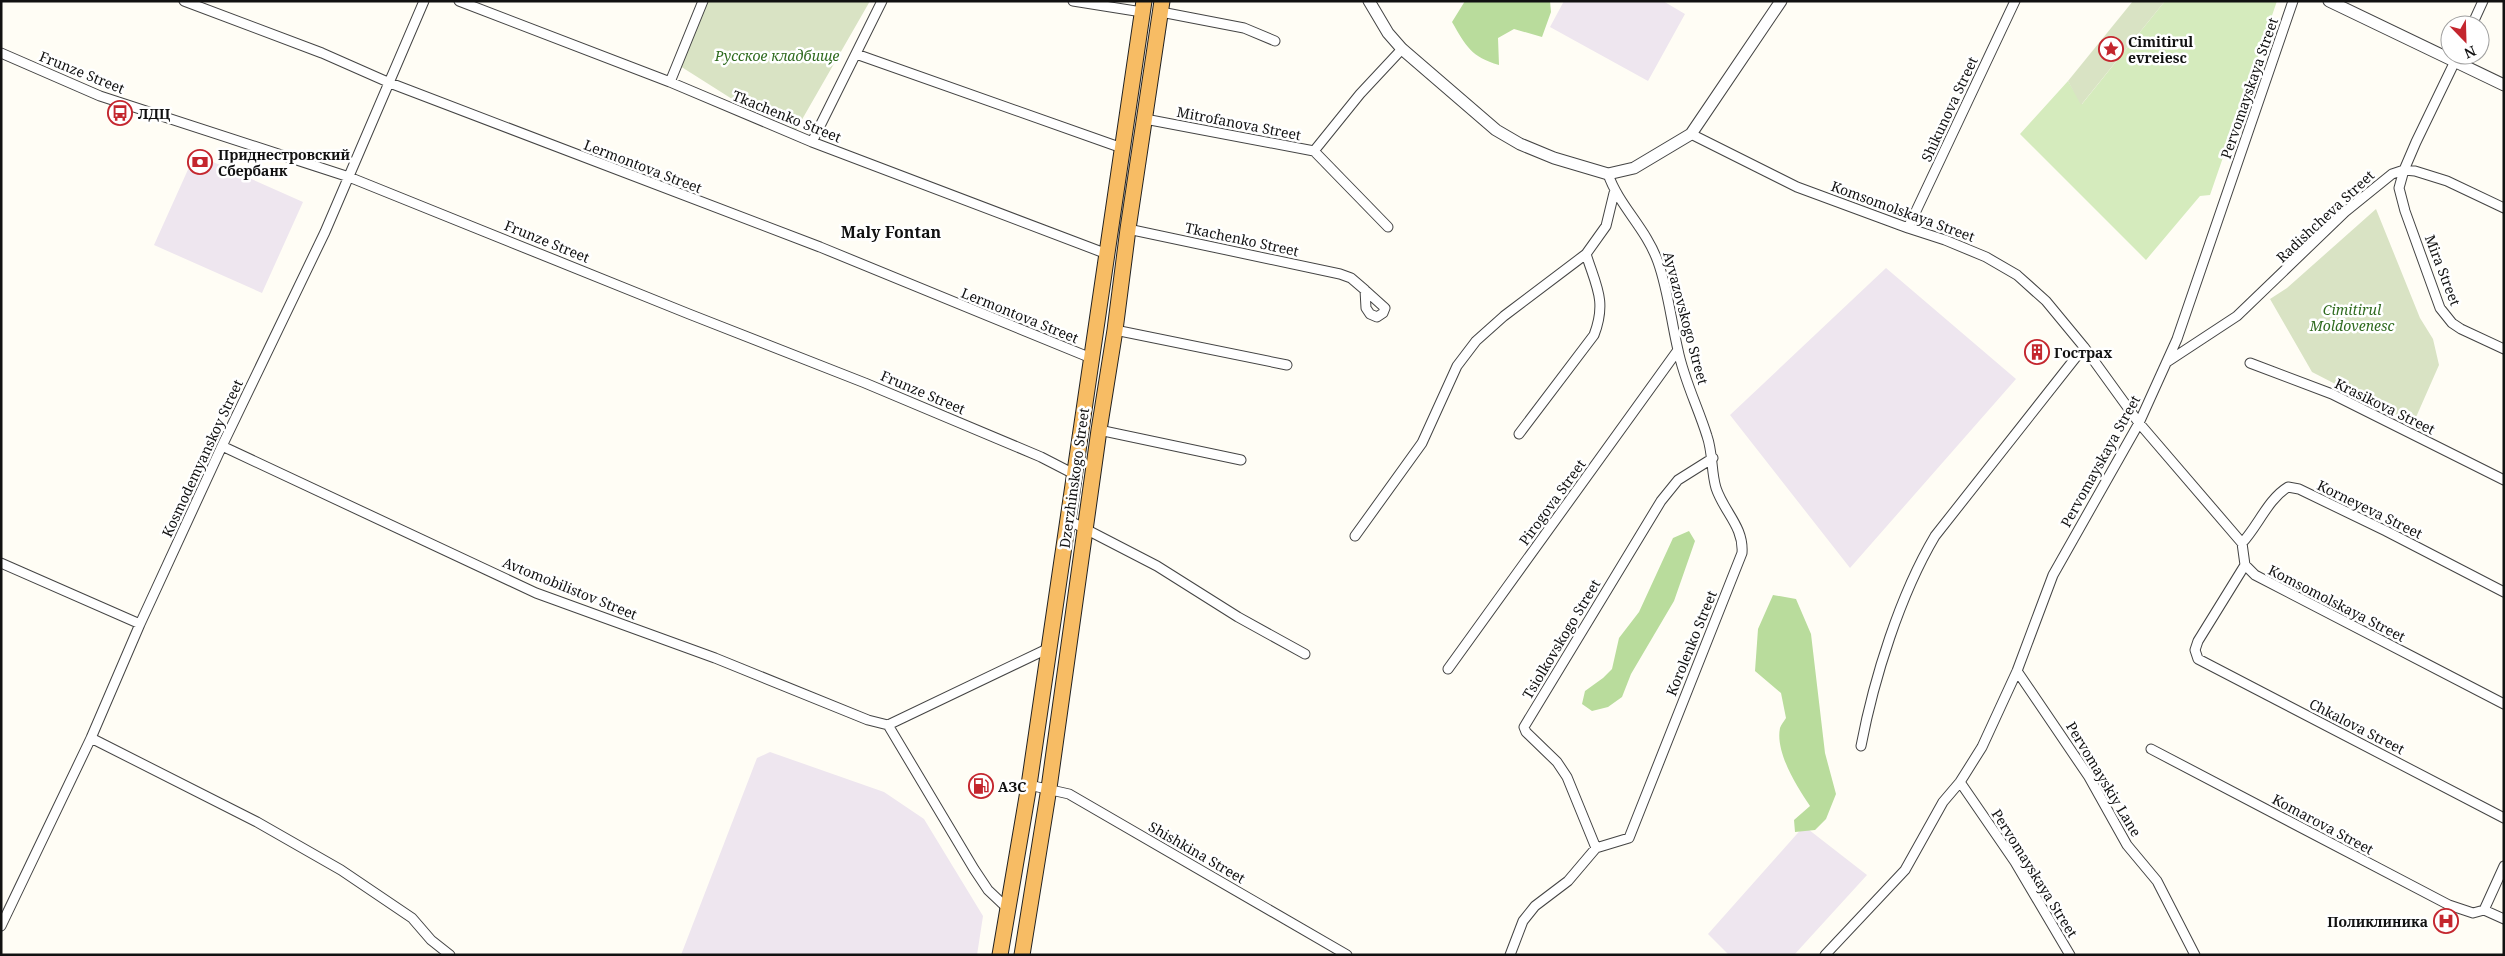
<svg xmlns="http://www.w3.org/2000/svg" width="2505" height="956" font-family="'Noto Serif',serif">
	<rect width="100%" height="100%" fill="#fffdf5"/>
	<path fill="#eee6ef" d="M 1564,1 L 1663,1 L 1685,14 L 1648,81 L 1550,27 Z
		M 195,154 L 303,202 L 262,293 L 154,245 Z
		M 1886,268 L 2016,379 L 1850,568 L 1730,415 Z
		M 770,752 L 884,792 L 924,819 L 983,916 L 977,955 L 681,955 L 757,758 Z
		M 1804,826 L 1867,875 L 1794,955 L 1729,955 L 1708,934 Z"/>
	<path fill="#d5ebbd" d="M 2165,1 L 2277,1 L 2210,195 L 2200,196 L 2146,260 L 2020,134 L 2068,81 L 2082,104 Z"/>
	<path fill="#b9dc9c" d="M 1465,1 L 1550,1 L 1551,12 L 1542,37 L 1514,29 L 1498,38 L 1499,65 C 1471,57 1466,46 1452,22 Z
		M 1689,531 L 1695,541 L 1674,601 L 1631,674 L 1622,697 L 1608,707 L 1592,711 L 1582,704 L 1585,691 L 1603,678 L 1612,669 L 1619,638 L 1639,612 L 1673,538 Z
		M 1773,595 L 1796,599 L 1811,634 L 1825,753 L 1836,794 L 1826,819 L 1815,830 L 1795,832 L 1794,820 L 1810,806 C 1797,787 1775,752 1780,728 C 1781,725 1784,721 1786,718 L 1781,693 L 1755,671 L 1758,629 Z"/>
	<path fill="#d9e3c4" d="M 708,1 L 870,1 L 796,130 L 765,107 L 761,114 L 753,109 L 751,111 L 680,66 Z
		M 2133,1 L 2165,1 L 2081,105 L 2068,81 Z
		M 2376,209 L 2420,318 L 2433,339 L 2439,365 L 2413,424 L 2312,372 L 2270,299 L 2287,288 Z"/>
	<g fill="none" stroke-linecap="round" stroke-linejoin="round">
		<defs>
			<path id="minor" d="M 184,1 L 322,53 L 390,83 L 820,247 L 1091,358
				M 459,1 L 670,82 L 812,142 L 1107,254
				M 1073,1 L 1142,12
				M 1161,12 L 1244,28 L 1275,41
				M 2472,25 L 2483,1
				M 1,53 L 100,96 L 349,177 L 689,314 L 865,383 L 1041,457 L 1074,474
				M 856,54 L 1122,148
				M 2458,55 L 2416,142 L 2404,170 L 2399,188 L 2405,211 L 2440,308 L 2452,323 L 2461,329 L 2504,349
				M 670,82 L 703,1
				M 1145,119 L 1314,151 L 1360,94 L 1402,49
				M 1691,134 L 1797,187 L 1908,228 L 1945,240 L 1986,257 L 2017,275 L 2046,301 L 2084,347 L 2139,423 L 2242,543 L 2245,565 L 2255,575 L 2504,704
				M 812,142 L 882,1
				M 1314,151 L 1388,227
				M 1908,228 L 2015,1
				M 1128,229 L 1340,274 L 1351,278 L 1365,290 L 1366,308 L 1370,314 L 1377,317 L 1383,313 L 1385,308 L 1365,290
				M 1115,330 L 1287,365
				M 2167,362 L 2237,316 L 2345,212 L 2392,174 L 2404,170 L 2415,171 L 2447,181 L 2504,208
				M 2250,363 L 2332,394 L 2504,480
				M 1099,430 L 1241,460
				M 1519,434 L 1594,335 C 1607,301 1596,286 1586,254
				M 222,446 L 536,593 L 715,658 L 868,720 L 888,725
				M 1068,520 L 1157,566 L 1238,617 L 1305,654
				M 1355,536 L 1422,443 L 1457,366 L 1476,341 L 1504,316 L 1586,254 L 1606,226 L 1614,193
				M 2242,543 C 2258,526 2268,499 2288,487 L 2299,489 L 2386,531 L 2504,592
				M 1,563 L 140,624
				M 2245,565 L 2198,641 L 2195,650 L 2198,659 L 2504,818
				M 1448,669 L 1678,350
				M 2017,671 L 2089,777 L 2127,845 L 2157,881 L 2195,955
				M 91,738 L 257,822 L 341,870 L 412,918 L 431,940 L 450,955
				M 1861,746 C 1874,678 1900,595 1935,536 L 2084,347
				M 2151,749 L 2449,905 L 2473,913 L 2484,910
				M 1960,782 L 2015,862 L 2070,955
				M 1029,785 L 1069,794 L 1347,955
				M 1596,848 L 1567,777 L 1557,762 L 1526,732 L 1524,727 L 1661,501 L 1678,480 L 1713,458
				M 1007,908 L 988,890 L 974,869 L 888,725 L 1047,649
				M 2484,910 L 2504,866
				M 2484,910 L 2504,919
				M 1,926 L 91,738 L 140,624 L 222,446 L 325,232 L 424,1
				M 1510,955 L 1523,921 L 1535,906 L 1568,881 L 1596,848 L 1629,838 L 1742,553 C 1744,527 1724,512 1716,488 C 1711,471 1713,453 1707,436 C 1698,407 1684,380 1678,350 C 1671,320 1668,290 1658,262 C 1646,228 1619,206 1608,174
				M 1825,955 L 1905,870 L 1943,802 L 1960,782 L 1982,747 L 2017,671 L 2053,575 L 2139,423 L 2177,339 L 2293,1"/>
			<path id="tertiary" d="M 1369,1 L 1388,33 L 1402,49 L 1496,130 L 1520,144 L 1554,158 L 1608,174 L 1634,168 L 1691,134 L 1781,1
				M 2329,1 L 2504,85"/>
			<path id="trunk" d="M 1000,955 L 1029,785 L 1144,1
				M 1022,955 L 1049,788 L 1099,430 L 1115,330 L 1128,229 L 1162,1"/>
		</defs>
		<use href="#minor" stroke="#444" stroke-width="11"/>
		<use href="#tertiary" stroke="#444" stroke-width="13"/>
		<use href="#trunk" stroke="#222" stroke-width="17"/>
		<use href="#minor" stroke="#fff" stroke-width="9"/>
		<use href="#tertiary" stroke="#fff" stroke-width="11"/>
		<use href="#trunk" stroke="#f7bc64" stroke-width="15"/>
	</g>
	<defs>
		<symbol id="sight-ring" viewBox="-11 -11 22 22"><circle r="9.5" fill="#fff" stroke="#c4262e" stroke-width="1.5"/><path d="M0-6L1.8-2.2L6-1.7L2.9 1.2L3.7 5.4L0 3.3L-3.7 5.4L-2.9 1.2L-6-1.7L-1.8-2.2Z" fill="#c4262e"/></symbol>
		<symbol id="bus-ring" viewBox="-11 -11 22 22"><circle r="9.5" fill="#fff" stroke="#c4262e" stroke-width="1.5"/><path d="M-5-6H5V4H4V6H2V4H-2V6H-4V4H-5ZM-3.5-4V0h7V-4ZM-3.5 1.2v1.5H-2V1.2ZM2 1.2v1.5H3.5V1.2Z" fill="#c4262e"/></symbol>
		<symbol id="bank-ring" viewBox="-11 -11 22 22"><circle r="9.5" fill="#fff" stroke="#c4262e" stroke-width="1.5"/><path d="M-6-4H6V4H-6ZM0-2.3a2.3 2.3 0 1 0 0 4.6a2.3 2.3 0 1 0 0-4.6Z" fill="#c4262e"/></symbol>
		<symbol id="building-ring" viewBox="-11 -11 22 22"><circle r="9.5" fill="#fff" stroke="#c4262e" stroke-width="1.5"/><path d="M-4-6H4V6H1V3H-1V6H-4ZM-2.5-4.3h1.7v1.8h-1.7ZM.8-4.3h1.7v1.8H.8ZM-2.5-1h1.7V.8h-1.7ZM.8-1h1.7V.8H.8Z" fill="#c4262e"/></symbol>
		<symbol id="fuel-ring" viewBox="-11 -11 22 22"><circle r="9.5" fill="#fff" stroke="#c4262e" stroke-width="1.5"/><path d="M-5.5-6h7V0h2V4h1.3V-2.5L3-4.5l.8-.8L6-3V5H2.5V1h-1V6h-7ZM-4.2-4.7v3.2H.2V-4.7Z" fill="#c4262e"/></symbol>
		<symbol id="hospital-ring" viewBox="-11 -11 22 22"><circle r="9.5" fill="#fff" stroke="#c4262e" stroke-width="1.5"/><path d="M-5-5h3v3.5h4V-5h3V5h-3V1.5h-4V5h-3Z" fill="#c4262e"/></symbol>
	</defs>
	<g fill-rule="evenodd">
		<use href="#sight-ring" x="2097" y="35" width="28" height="28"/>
		<use href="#bus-ring" x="106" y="99" width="28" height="28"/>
		<use href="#bank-ring" x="186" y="148" width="28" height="28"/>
		<use href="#building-ring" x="2023" y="338" width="28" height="28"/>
		<use href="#fuel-ring" x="967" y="772" width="28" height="28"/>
		<use href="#hospital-ring" x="2432" y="907" width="28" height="28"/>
	</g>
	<g text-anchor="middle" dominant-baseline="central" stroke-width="5" stroke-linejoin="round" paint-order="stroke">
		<g font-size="14" font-weight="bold" fill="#111" stroke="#fff" text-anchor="start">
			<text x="2128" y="41">Cimitirul<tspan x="2128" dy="16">evreiesc</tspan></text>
			<text x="138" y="113">ЛДЦ</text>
			<text x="218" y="154">Приднестровский<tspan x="218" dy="16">Сбербанк</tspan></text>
			<text x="2054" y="352">Гострах</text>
			<text x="998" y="786">АЗС</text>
			<text x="2428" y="921" text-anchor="end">Поликлиника</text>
		</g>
		<g font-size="14" font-style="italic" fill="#2f6b1f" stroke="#fff">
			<text x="777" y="55">Русское кладбище</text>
			<text x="2352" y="309">Cimitirul<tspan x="2352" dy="16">Moldovenesc</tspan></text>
		</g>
		<g font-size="14" fill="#111" stroke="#fff">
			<text transform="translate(82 72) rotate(22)">Frunze Street</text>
			<text transform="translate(2249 88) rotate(-71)">Pervomayskaya Street</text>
			<text transform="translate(1949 109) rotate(-65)">Shikunova Street</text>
			<text transform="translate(787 116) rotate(22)">Tkachenko Street</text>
			<text transform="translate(1239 123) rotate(11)">Mitrofanova Street</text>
			<text transform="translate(643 166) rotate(21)">Lermontova Street</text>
			<text transform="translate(1903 211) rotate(20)">Komsomolskaya Street</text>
			<text transform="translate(2325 216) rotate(-43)">Radishcheva Street</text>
			<text transform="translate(1242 239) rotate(12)">Tkachenko Street</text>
			<text transform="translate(547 241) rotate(22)">Frunze Street</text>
			<text transform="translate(2443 270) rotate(69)">Mira Street</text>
			<text transform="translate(1020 315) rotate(22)">Lermontova Street</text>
			<text transform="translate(1686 318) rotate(75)">Ayvazovskogo Street</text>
			<text transform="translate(923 392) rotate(23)">Frunze Street</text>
			<text transform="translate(2385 406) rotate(26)">Krasikova Street</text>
			<text transform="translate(202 458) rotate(-65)">Kosmodemyanskoy Street</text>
			<text transform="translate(2100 461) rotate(-61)">Pervomayskaya Street</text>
			<text transform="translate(1074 478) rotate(-82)">Dzerzhinskogo Street</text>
			<text transform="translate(1552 502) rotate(-54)">Pirogova Street</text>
			<text transform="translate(2370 509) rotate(26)">Korneyeva Street</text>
			<text transform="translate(570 588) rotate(22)">Avtomobilistov Street</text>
			<text transform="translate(2337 603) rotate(27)">Komsomolskaya Street</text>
			<text transform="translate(1561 639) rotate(-59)">Tsiolkovskogo Street</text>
			<text transform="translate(1691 643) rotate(-68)">Korolenko Street</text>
			<text transform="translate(2357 726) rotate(27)">Chkalova Street</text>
			<text transform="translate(2104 779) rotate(59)">Pervomayskiy Lane</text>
			<text transform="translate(2323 824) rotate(28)">Komarova Street</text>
			<text transform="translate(1197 852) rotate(30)">Shishkina Street</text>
			<text transform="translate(2035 873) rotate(58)">Pervomayskaya Street</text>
		</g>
		<g font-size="16" font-weight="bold" fill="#111" stroke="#fff">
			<text x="891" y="232">Maly Fontan</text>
		</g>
	</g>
	<rect width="2505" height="956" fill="none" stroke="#111111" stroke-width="5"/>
	<g transform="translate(2465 40) rotate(157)"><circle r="24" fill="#ffffff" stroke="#a0a0a0"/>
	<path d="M0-4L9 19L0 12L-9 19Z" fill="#c4262e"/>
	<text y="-8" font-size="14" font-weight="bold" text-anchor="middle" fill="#111111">N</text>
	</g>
</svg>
